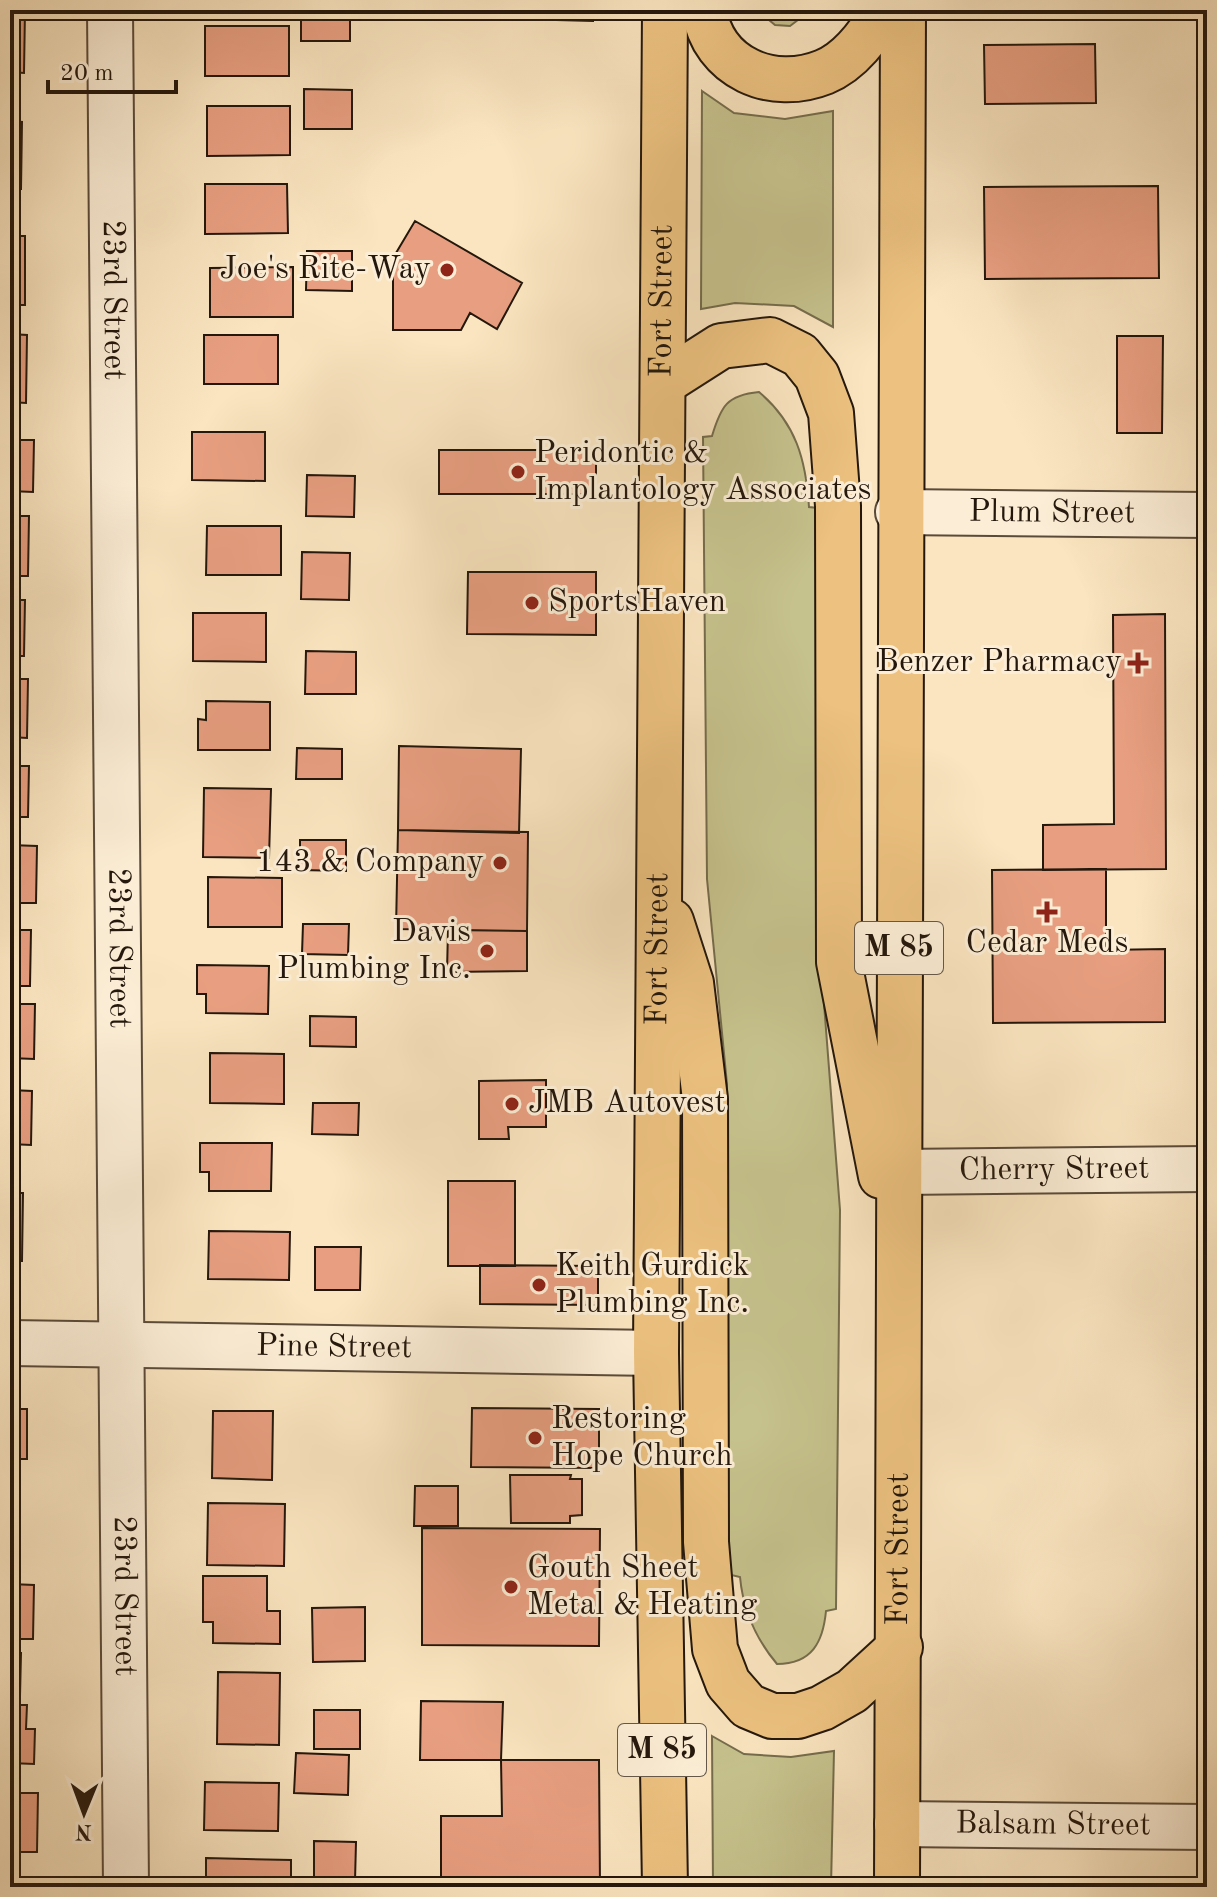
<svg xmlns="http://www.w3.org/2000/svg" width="1217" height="1897" font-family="'Old Standard TT',serif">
	<rect width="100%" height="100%" fill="#fae5c0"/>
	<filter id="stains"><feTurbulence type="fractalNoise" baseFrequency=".0025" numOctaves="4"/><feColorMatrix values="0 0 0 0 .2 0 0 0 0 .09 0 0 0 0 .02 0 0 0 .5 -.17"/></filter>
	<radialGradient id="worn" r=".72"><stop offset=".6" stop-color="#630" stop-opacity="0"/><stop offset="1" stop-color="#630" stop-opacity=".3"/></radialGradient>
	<path fill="#c6c28d" stroke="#756c4c" stroke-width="2" d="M 757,10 L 811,10 L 790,26 L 775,25 Z
		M 702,91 L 734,113 L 785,119 L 833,111 L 833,327 L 794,306 L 735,303 L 701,309 Z
		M 759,392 C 796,423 806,460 809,507 L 818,508 L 821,965 L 840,1210 L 836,1609 L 826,1611 C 823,1642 812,1664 777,1664 C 756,1639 743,1609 740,1577 L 727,1574 L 727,1084 L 707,879 L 703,437 L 712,436 C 721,406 727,395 759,392 Z
		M 712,1736 L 744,1754 L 791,1757 L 834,1751 L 831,1887 L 713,1887 Z"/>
	<path fill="#e89f81" stroke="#24170c" stroke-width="2" d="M 10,10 L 25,10 L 24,73 L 10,72 Z
		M 301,10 L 350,10 L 350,41 L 301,41 Z
		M 443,10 L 593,10 L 593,21 L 442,17 Z
		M 1204,10 L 1207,10 L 1207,62 L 1205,62 Z
		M 205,26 L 289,26 L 289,76 L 205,76 Z
		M 1095,44 L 1096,103 L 985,104 L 984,45 Z
		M 304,89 L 352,90 L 352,129 L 304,129 Z
		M 207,106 L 290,106 L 290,155 L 207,156 Z
		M 10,121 L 22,122 L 21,189 L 10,189 Z
		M 205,184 L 287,184 L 288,233 L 205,234 Z
		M 1158,186 L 1159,278 L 985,279 L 984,187 Z
		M 415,221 L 522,283 L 497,329 L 470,313 L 461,330 L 393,330 L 393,258 Z
		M 10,236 L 25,236 L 25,305 L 10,305 Z
		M 307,251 L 352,251 L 352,291 L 306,290 Z
		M 293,267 L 293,317 L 210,317 L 210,268 Z
		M 10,334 L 27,335 L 26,403 L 10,402 Z
		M 204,335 L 278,335 L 278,384 L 204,384 Z
		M 1117,336 L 1163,336 L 1162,433 L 1117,433 Z
		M 192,432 L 265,432 L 265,481 L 192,480 Z
		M 10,440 L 34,440 L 33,492 L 10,491 Z
		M 439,450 L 596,450 L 596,494 L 439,494 Z
		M 307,475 L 355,476 L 354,517 L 306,516 Z
		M 10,516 L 29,516 L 28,576 L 10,576 Z
		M 207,526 L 281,526 L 281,575 L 206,575 Z
		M 302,552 L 350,553 L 349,600 L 301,599 Z
		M 468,572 L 596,572 L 596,635 L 467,634 Z
		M 10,600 L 25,600 L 24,656 L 10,656 Z
		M 193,613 L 266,613 L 266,662 L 193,661 Z
		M 1165,614 L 1166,869 L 1043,870 L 1043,825 L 1114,824 L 1113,615 Z
		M 306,651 L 356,652 L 356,694 L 305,694 Z
		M 10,679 L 28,679 L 27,738 L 10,737 Z
		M 206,701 L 270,702 L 270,750 L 198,750 L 198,719 L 206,720 Z
		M 399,746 L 521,749 L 519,833 L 398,830 Z
		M 297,748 L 342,749 L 342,779 L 296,779 Z
		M 10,766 L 29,766 L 28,817 L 10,817 Z
		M 204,788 L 271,789 L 269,858 L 203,857 Z
		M 398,830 L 528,832 L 527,931 L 396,929 Z
		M 300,840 L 346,840 L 346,871 L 300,870 Z
		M 10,845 L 37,846 L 36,903 L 10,903 Z
		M 1106,869 L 1106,950 L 1165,949 L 1165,1022 L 993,1023 L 992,870 Z
		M 208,877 L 282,878 L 282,927 L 208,927 Z
		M 303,924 L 349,924 L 348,955 L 302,954 Z
		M 10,930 L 31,930 L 30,986 L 10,986 Z
		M 448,930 L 527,931 L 527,971 L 447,972 Z
		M 197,965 L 269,966 L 268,1014 L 206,1013 L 206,994 L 197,994 Z
		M 10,1004 L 35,1004 L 34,1059 L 10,1058 Z
		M 310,1016 L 356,1017 L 356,1047 L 310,1046 Z
		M 210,1053 L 284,1054 L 284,1104 L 210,1103 Z
		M 546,1080 L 546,1127 L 508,1127 L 509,1139 L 479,1139 L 479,1081 Z
		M 10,1090 L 32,1091 L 31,1145 L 10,1144 Z
		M 313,1103 L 359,1103 L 358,1135 L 312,1134 Z
		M 200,1143 L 272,1143 L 271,1191 L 209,1191 L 209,1172 L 200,1172 Z
		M 448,1181 L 515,1181 L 515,1266 L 448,1266 Z
		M 10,1193 L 23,1193 L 22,1261 L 10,1261 Z
		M 209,1231 L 290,1232 L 289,1280 L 208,1279 Z
		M 315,1247 L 361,1247 L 360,1290 L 315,1290 Z
		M 480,1265 L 598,1266 L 598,1305 L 480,1304 Z
		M 472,1408 L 599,1409 L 599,1468 L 471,1467 Z
		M 10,1409 L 27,1409 L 27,1459 L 10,1459 Z
		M 213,1411 L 273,1411 L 272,1480 L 212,1478 Z
		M 510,1475 L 571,1475 L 570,1479 L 582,1479 L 582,1515 L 570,1516 L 570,1523 L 511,1523 Z
		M 415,1486 L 458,1486 L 458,1526 L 414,1526 Z
		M 208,1503 L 285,1504 L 284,1566 L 207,1565 Z
		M 422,1528 L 600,1529 L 599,1646 L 422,1645 Z
		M 203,1576 L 267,1576 L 267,1611 L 280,1611 L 280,1644 L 213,1643 L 213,1622 L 203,1622 Z
		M 10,1584 L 34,1585 L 33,1639 L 10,1639 Z
		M 365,1607 L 365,1661 L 313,1662 L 312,1608 Z
		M 10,1653 L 21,1653 L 20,1696 L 10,1696 Z
		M 218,1672 L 280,1673 L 279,1745 L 217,1744 Z
		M 421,1701 L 503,1702 L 501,1760 L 420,1760 Z
		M 10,1705 L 27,1705 L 26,1729 L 35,1729 L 34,1764 L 10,1763 Z
		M 314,1710 L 360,1710 L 360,1749 L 314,1749 Z
		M 296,1753 L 349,1755 L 348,1795 L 294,1793 Z
		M 501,1760 L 599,1760 L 600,1887 L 441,1887 L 441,1816 L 502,1816 Z
		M 205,1782 L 279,1783 L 278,1831 L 204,1830 Z
		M 10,1793 L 38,1793 L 37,1852 L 10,1852 Z
		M 314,1841 L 356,1842 L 355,1881 L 314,1881 Z
		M 206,1858 L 291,1860 L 291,1887 L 206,1887 Z"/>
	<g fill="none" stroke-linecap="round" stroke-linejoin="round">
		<defs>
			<g id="minor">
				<path id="s1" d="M 110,10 L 126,1887"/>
				<path id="s2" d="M 898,512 L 1207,515"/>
				<path id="s3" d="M 900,1172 L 1207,1169"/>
				<path id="s4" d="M 10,1343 L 656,1353"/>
				<path id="s5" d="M 897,1824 L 1207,1827"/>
			</g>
			<g id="major">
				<path d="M 704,10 C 713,68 772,93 824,72 C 851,61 870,34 884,10"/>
				<path d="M 663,383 L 721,346 L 770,340 L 800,355 L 817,376 L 831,413 L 838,506 L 839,962 L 881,1176"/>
				<path d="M 671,921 L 691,983 L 705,1099 L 706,1542 L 715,1649 L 728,1683 L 748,1706 L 772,1716 L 798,1716 L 822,1708 L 852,1691 L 900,1647"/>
				<path id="s6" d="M 665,1887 L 656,1353 L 665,10"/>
				<path id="s7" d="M 897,1887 C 904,1261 896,636 903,10"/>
			</g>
		</defs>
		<use href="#minor" stroke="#5a4a39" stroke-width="48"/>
		<use href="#major" stroke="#24170c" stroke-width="48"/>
		<use href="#minor" stroke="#fceed6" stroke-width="44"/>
		<use href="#major" stroke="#edc280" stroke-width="44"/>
	</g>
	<g fill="#8f2418" stroke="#fceed6" stroke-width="3">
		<circle cx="447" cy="270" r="8"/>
		<circle cx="518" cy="472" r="8"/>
		<circle cx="532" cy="603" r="8"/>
		<path d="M1134 651h8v8h8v8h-8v8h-8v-8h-8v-8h8z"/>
		<circle cx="500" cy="863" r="8"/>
		<path d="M1043 900h8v8h8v8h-8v8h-8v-8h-8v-8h8z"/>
		<circle cx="487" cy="951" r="8"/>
		<circle cx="512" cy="1104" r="8"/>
		<circle cx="539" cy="1285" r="8"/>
		<circle cx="535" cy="1438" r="8"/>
		<circle cx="511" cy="1587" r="8"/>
	</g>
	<g text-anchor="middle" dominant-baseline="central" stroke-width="6" stroke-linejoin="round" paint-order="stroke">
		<g fill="#fceed6" stroke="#655849" stroke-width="2">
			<rect x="855" y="922" width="88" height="52" rx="6"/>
			<rect x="618" y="1724" width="88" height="52" rx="6"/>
		</g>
		<g font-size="30" font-weight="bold" fill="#24170c">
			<text x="899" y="948">M 85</text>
			<text x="662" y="1750">M 85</text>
		</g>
		<g font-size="32" fill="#24170c" stroke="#fceed6" text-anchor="start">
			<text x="431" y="270" text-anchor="end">Joe's Rite-Way</text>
			<text x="534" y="454">Peridontic &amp;<tspan x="534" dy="37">Implantology Associates</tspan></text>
			<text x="548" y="603">SportsHaven</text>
			<text x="1122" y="663" text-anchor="end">Benzer Pharmacy</text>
			<text x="484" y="863" text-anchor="end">143 &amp; Company</text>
			<text x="471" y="933" text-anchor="end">Davis<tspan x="471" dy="37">Plumbing Inc.</tspan></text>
			<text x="1047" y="944" text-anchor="middle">Cedar Meds</text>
			<text x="528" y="1104">JMB Autovest</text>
			<text x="555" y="1267">Keith Gurdick<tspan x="555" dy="37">Plumbing Inc.</tspan></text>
			<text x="551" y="1420">Restoring<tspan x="551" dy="37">Hope Church</tspan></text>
			<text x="527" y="1569">Gouth Sheet<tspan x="527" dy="37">Metal &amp; Heating</tspan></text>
		</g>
		<g font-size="32" fill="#24170c" stroke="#fceed6">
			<text stroke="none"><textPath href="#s1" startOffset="290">23rd Street</textPath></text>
			<text stroke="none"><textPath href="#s6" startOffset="1586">Fort Street</textPath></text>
			<text stroke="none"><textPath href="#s2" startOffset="154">Plum Street</textPath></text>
			<text stroke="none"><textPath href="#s1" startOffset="938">23rd Street</textPath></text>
			<text stroke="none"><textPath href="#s6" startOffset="938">Fort Street</textPath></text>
			<text stroke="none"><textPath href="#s3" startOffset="154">Cherry Street</textPath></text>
			<text stroke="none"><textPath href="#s4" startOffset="324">Pine Street</textPath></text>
			<text stroke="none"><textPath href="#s7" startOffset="338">Fort Street</textPath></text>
			<text stroke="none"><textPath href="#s1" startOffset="1586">23rd Street</textPath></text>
			<text stroke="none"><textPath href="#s5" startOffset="156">Balsam Street</textPath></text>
		</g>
	</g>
	<rect width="1217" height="1897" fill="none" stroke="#fae5c0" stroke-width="40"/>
	<rect x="12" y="12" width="1193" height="1873" fill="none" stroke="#24170c" stroke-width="4"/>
	<rect x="20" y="20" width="1177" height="1857" fill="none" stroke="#24170c" stroke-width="2"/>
	<g transform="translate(84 1813) rotate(181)" stroke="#fceed6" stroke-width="6" paint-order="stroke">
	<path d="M0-6L14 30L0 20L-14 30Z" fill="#24170c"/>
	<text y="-12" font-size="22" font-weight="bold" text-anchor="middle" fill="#24170c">N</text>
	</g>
	<path d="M48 80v12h128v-12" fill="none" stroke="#24170c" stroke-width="4"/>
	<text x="60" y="80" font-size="24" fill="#24170c" stroke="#fceed6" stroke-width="6" paint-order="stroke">20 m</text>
	<rect width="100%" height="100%" filter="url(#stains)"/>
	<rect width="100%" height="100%" fill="url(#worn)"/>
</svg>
